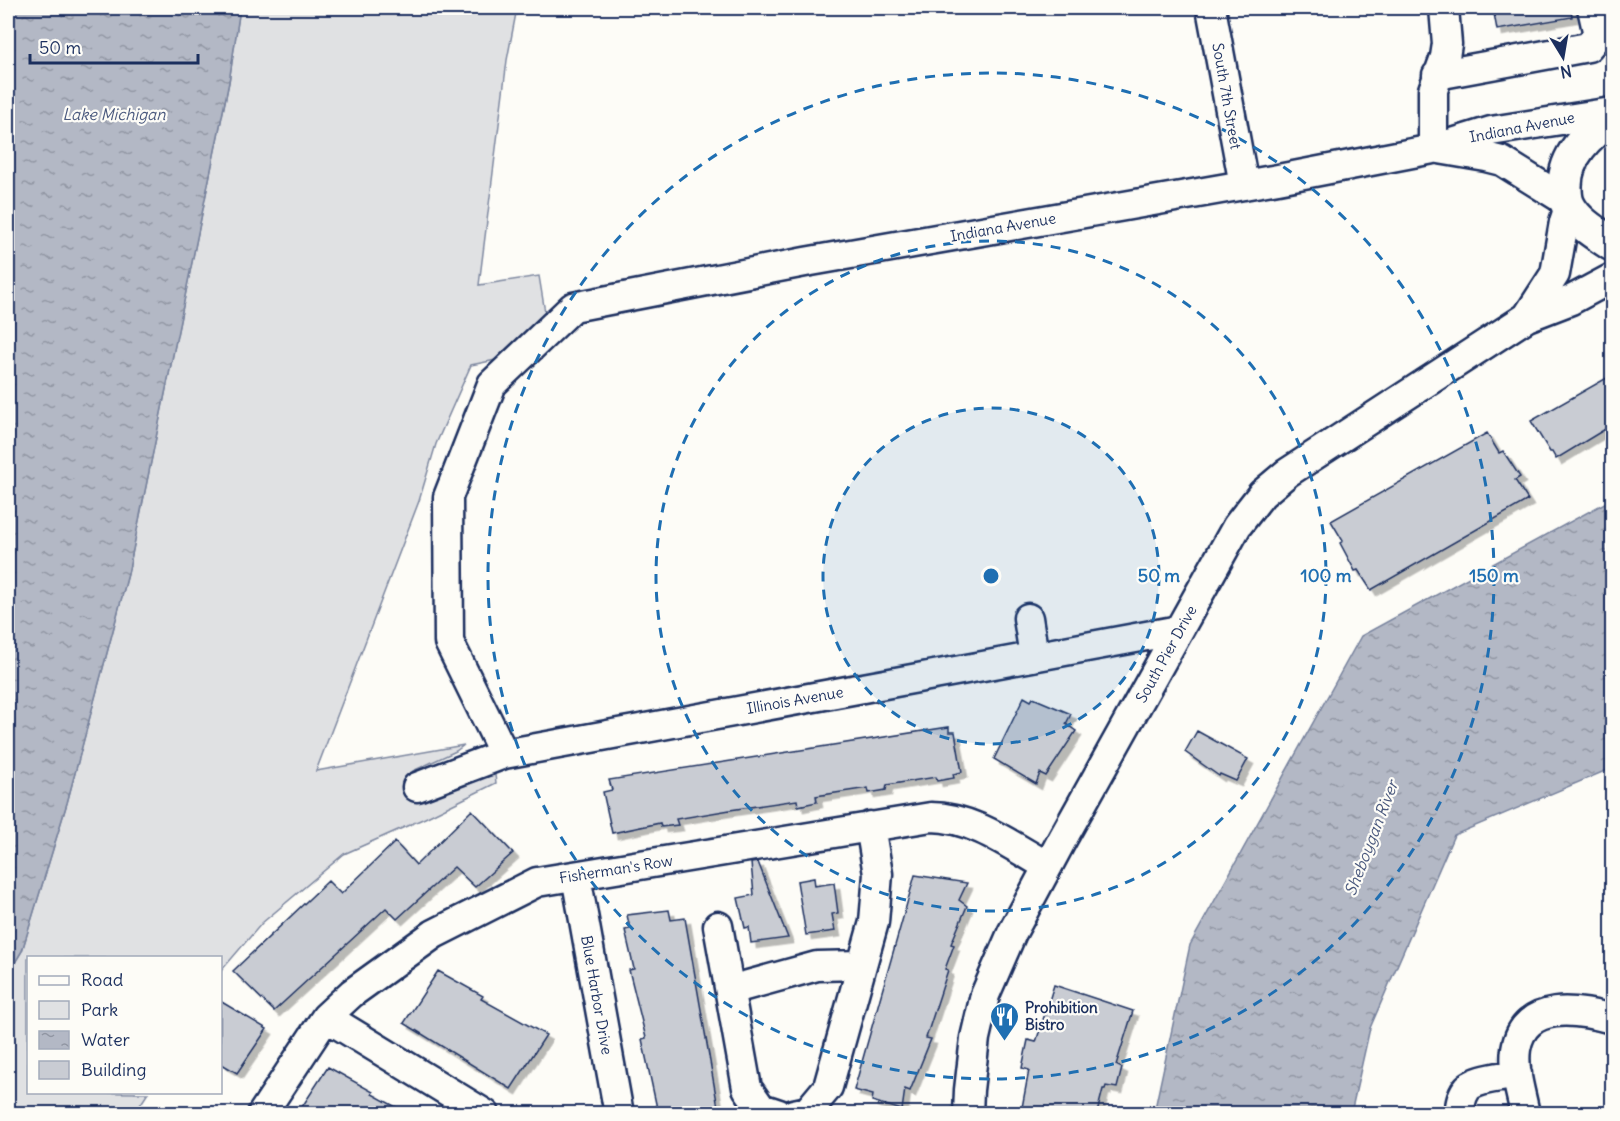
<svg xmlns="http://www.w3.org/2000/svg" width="1620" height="1121" font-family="Delius,sans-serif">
	<defs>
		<pattern id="water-ripples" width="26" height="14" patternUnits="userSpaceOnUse" patternTransform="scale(1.5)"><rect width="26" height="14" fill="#b3b8c5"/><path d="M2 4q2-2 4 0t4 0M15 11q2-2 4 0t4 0" fill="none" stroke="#9196a3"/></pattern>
		<filter id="shadow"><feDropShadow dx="5.5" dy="5.5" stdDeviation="0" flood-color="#0004"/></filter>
	</defs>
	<rect width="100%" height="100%" fill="#fdfcf7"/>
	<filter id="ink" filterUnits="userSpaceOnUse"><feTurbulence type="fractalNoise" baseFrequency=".0167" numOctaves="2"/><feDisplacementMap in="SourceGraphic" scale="12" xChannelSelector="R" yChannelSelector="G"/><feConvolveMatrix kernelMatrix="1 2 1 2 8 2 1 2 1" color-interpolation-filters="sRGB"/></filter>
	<g filter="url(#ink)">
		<path fill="#e0e1e3" stroke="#7e88a0" stroke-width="1.5" d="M 240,8 L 517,8 L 507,60 L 479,285 L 539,276 L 551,349 L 471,365 L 436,444 L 419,501 L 316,771 L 464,745 L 456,751 L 413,771 L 421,794 L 452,784 L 495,775 L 496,783 L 425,818 L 344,854 L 262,923 L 221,971 L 220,958 L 28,958 L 28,1092 L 148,1093 L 135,1113 L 8,1113 L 8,974 L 22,951 L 67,803 L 128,574 L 229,82 Z"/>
		<path fill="url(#water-ripples)" stroke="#76819c" stroke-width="1.5" d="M 8,8 L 240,8 L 229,82 L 128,574 L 67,803 L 22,951 L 8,974 Z
			M 1612,499 L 1612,768 L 1454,835 L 1370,1028 L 1351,1113 L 1154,1113 L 1190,945 L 1361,636 Z"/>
		<path fill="#c9ccd3" stroke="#1b2f5e" stroke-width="1.5" filter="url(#shadow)" d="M 1493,8 L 1571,8 L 1572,17 L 1497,30 Z
			M 1612,375 L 1612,425 L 1556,459 L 1552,452 L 1550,452 L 1531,421 Z
			M 1487,433 L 1499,453 L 1503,451 L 1520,477 L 1515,480 L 1528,500 L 1371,590 L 1358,570 L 1355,571 L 1340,543 L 1343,541 L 1331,521 Z
			M 1024,697 L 1031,701 L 1033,698 L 1071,714 L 1066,724 L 1076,731 L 1046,776 L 1040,773 L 1036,784 L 994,759 Z
			M 949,727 L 949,732 L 955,732 L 962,772 L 953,774 L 954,778 L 937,781 L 936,777 L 887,785 L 886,790 L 869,793 L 868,788 L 816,796 L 817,802 L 798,806 L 797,800 L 730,810 L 676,819 L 678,825 L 661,827 L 660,823 L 612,833 L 603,792 L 612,790 L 609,780 Z
			M 1197,731 L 1248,759 L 1236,781 L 1220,774 L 1219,776 L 1185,752 Z
			M 472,810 L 513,853 L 475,887 L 454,867 L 397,919 L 386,908 L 274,1011 L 233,971 L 328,881 L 341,894 L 395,842 L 416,865 Z
			M 758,862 L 788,938 L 751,943 L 749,927 L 745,928 L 738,898 L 754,895 L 751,863 Z
			M 915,875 L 967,883 L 959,900 L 967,906 L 951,944 L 954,945 L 945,969 L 948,970 L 926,1038 L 931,1039 L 910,1091 L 905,1089 L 902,1110 L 872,1101 L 873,1095 L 854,1090 Z
			M 814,878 L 815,886 L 834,883 L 838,913 L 832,914 L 835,931 L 806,935 L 797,881 Z
			M 669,910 L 671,920 L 685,918 L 719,1113 L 658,1113 L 642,1039 L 646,1038 L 629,970 L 634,969 L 625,930 L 630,929 L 627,915 Z
			M 438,971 L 483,996 L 481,999 L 546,1035 L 511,1089 L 404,1023 Z
			M 1054,985 L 1133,1011 L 1116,1065 L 1122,1068 L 1117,1088 L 1106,1086 L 1105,1089 L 1103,1089 L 1097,1113 L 1021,1113 L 1029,1070 L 1022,1068 L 1028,1040 L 1036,1042 Z
			M 220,1001 L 267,1029 L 237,1073 L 220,1063 Z
			M 328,1067 L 373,1092 L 372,1094 L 407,1113 L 298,1113 Z"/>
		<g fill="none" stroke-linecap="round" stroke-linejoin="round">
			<defs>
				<path id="minor" d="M 1211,8 L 1244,185
					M 1437,75 L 1588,47 L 1598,35 L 1592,8
					M 1433,149 L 1433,90 L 1445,57 L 1447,44 L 1444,8
					M 1439,149 L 1486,157 L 1502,161 L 1566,201
					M 1527,317 L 1555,274 L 1564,222 L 1569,207
					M 1028,618 L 1034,656
					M 504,754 L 449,642 L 448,497 L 492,384 L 573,307 L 805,262 L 1278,179 L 1433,149 L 1491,131 L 1612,112
					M 417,787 L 504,754 L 1179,630
					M 576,876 L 619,1114
					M 718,926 L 747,1088 L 761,1108 L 779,1114
					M 730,990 L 817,966 L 862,965
					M 326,1017 L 485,1114
					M 262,1114 L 326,1017 L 352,993 L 434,934 L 537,882 L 931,817 C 973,817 1012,846 1047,866
					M 794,1114 L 808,1111 L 828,1087 L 874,922 L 878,874 L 870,826
					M 968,1114 L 969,1090 L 975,1038 L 985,995 L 1012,933 L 1063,838 L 1237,526 L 1262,494 L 1287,473 L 1527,317 L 1571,300 L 1612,278
					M 1459,1114 C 1460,1106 1461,1097 1466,1090 C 1472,1079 1504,1077 1517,1074
					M 1525,1114 C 1521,1093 1513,1070 1516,1049 C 1524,1000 1579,1010 1612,1019"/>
				<path id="major" d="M 1612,117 C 1588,134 1565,155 1565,186 C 1565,192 1565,199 1568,205 C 1576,222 1597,234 1612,244"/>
			</defs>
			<use href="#minor" stroke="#1b2f5e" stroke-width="33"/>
			<use href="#major" stroke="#1b2f5e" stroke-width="38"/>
			<use href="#minor" stroke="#fdfcf7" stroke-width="28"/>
			<use href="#major" stroke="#fdfcf7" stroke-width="33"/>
		</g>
	</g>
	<circle cx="991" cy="576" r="168" fill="#1f6fb2" fill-opacity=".12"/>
	<g fill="none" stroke="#1f6fb2" stroke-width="3" stroke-dasharray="10 8">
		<circle cx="991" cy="576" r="168"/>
		<circle cx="991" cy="576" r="335"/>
		<circle cx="991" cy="576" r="503"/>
	</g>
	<defs>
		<symbol id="restaurant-pin" viewBox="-11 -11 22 30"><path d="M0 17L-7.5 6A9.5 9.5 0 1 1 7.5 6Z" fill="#1f6fb2" stroke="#fdfcf7"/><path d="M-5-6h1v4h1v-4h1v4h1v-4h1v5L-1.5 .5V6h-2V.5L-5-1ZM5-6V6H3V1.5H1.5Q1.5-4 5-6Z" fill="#fff"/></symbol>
	</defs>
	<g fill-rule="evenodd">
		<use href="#restaurant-pin" x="988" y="1000" width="33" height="45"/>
	</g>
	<g text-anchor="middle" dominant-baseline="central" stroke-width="4.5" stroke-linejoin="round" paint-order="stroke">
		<g font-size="15" fill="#1b2f5e" stroke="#fdfcf7">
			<text transform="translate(1227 96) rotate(80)">South 7th Street</text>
			<text transform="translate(1522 127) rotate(-11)">Indiana Avenue</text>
			<text transform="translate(1003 227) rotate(-10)">Indiana Avenue</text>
			<text transform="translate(1166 654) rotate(-61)">South Pier Drive</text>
			<text transform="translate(795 700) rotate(-10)">Illinois Avenue</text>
			<text transform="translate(616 869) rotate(-9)">Fisherman's Row</text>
			<text transform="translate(597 995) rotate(80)">Blue Harbor Drive</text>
		</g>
		<g font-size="15" font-weight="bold" fill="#1b2f5e" stroke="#fdfcf7" text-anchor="start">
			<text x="1025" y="1007">Prohibition<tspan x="1025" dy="17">Bistro</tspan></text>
		</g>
		<g font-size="16" font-style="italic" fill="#49587d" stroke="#fdfcf7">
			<text x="114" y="114">Lake Michigan</text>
			<text transform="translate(1371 838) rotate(-69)">Sheboygan River</text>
		</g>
	</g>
	<circle cx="991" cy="576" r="9" fill="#1f6fb2" stroke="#fdfcf7" stroke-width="3"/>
	<g font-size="18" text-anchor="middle" font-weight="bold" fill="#1f6fb2" stroke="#fdfcf7" stroke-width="4.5" stroke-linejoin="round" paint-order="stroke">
		<text x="1159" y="582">50 m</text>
		<text x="1326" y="582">100 m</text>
		<text x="1494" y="582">150 m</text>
	</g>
	<rect width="1620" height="1121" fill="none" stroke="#fdfcf7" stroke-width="30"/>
	<rect x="15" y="15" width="1590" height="1091" fill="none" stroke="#1b2f5e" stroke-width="2" filter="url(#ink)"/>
	<rect x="27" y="956" width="195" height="138" fill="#fdfcf7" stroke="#a3aaba" stroke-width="1.5"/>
	<rect x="39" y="976" width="30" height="9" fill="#fdfcf7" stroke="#a3aaba" stroke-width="1.5"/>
	<text x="81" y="986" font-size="18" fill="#1b2f5e">Road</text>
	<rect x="39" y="1001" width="30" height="18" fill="#e0e1e3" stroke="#a3aaba" stroke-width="1.5"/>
	<text x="81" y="1016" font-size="18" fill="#1b2f5e">Park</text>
	<rect x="39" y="1031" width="30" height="18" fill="url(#water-ripples)" stroke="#a3aaba" stroke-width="1.5"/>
	<text x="81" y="1046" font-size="18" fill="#1b2f5e">Water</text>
	<rect x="39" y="1061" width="30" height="18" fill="#c9ccd3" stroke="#a3aaba" stroke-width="1.5"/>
	<text x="81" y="1076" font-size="18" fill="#1b2f5e">Building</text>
	<g transform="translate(1563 57) rotate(169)" stroke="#fdfcf7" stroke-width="4.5" paint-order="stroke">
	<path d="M0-4.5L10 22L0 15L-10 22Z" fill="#1b2f5e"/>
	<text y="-9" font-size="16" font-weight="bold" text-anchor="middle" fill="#1b2f5e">N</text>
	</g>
	<path d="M30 54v9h168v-9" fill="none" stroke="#1b2f5e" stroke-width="3"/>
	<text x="39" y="54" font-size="18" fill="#1b2f5e" stroke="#fdfcf7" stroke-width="4.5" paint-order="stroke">50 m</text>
</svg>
